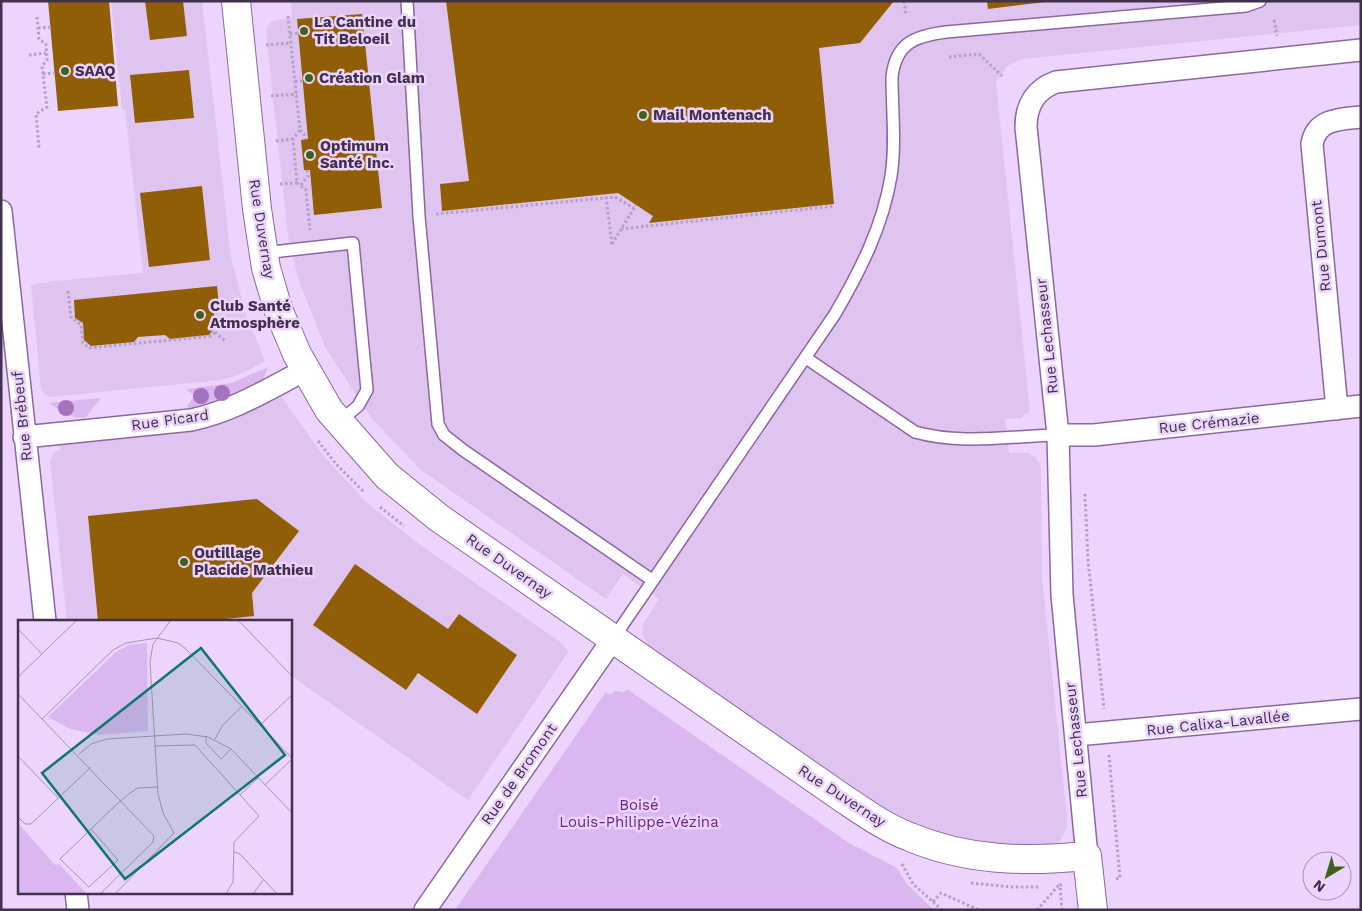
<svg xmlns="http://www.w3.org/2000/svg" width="1362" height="911" font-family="'Work Sans',sans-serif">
	<rect width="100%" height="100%" fill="#ecd4fc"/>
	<path fill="#dec4ef" d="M 111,1 L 202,1 L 231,257 L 245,312 L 265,361 L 241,374 L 221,380 L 50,397 L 43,393 L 41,389 L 31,285 L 54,281 L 143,273 L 125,109 L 122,109 Z
		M 291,1 L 1361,1 L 1361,25 L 1022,59 L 1007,66 L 996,83 L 1030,411 L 1021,418 L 1005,419 L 1009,453 L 1029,453 L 1035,457 L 1041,467 L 1042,578 L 1067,818 L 1067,827 L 1060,841 L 1045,846 L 982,843 L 931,830 L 882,807 L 648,646 L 642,634 L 643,624 L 659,599 L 623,574 L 606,599 L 421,470 L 372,419 L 325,347 L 299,281 L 288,236 L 266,32 L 270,22 L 292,17 Z
		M 281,396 L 321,453 L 366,502 L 419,544 L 559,641 L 569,651 L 468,800 L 290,675 L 290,621 L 67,621 L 50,461 L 53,453 L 61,449 L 60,445 L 183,432 L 210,427 L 233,420 Z"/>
	<path fill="#dbb7f2" d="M 268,367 C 266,372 264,378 261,382 C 250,393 206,406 190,409 L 187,406 L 194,396 L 186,389 L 232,383 Z
		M 101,398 L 86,417 C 72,420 60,410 49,403 Z
		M 627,689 L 849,843 L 897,868 L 907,884 L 934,910 L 455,910 L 606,692 L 610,695 L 615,691 L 624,692 Z"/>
	<path fill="#915e08" d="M 48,1 L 109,1 L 118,106 L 58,111 Z
		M 145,1 L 183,1 L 187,36 L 150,40 Z
		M 446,1 L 894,1 L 860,43 L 819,48 L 834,204 L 649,223 L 653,216 L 618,193 L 442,211 L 440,184 L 469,181 Z
		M 987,1 L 1045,1 L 1045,2 L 988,9 Z
		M 362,14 L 382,208 L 314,215 L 310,170 L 304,170 L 301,140 L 308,139 L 297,19 Z
		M 189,70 L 194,118 L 135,123 L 130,75 Z
		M 202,186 L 210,260 L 149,267 L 140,193 Z
		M 217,286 L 219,306 L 214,312 L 215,327 L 209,335 L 170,339 L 165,335 L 138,337 L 134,342 L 91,346 L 84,340 L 83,323 L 75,318 L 74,300 Z
		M 257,499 L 299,531 L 252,593 L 254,616 L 207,621 L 98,621 L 88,516 Z
		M 355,564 L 448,629 L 459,614 L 517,655 L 477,714 L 418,673 L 406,690 L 313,625 Z"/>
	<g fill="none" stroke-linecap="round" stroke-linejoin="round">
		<defs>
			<path id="service" d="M 407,1 L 419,216 L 438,424 L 444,435 L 463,450 L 652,580
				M 263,253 L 353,243 L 367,390 L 358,406 L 339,422
				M 806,358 L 915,432 C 961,445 1010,436 1058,435
				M 613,639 L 835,314 C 860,271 883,226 891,176 C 896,145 892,109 892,77 C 896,42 916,36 946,32 L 1246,6 L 1260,1"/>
			<path id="minor" d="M 1,211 L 45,621
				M 1337,409 L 1312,144 C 1316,119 1340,119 1361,117
				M 1058,435 L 1094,435 L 1361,406
				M 24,437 L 191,420 C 233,411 267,390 305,370
				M 1076,735 L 1361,709
				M 1087,856 L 1062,595 L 1058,435 L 1026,127 C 1026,105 1036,89 1056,82 L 1361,50
				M 76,892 L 78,910
				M 425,910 L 613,639"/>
			<path id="tertiary" d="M 236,1 L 257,209 L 266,268 L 278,309 L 297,354 L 329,410 L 387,476 L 439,518 L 844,799 C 865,813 886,828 910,837 C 967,861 1026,862 1087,856 L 1093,910"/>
		</defs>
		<use href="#service" stroke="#8d67a4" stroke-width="14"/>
		<use href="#minor" stroke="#8d67a4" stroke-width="24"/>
		<use href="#tertiary" stroke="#8d67a4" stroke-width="30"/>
		<path stroke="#b5a0c4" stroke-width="3" stroke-dasharray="2.5 2.5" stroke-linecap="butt" d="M 904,1 L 906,15
			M 288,16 L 300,130 L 293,139 L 297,183 L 306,190 L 310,230
			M 37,17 L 39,39 L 46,44 L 47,60 L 42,66 L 47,107 L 36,114 L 39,148
			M 1274,20 L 1277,36
			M 38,28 L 51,27
			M 290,34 L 299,33
			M 266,45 L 291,43
			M 29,55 L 46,53
			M 949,57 L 979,54 L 1002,76
			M 43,74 L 54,73
			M 295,81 L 303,81
			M 271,96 L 297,94
			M 300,130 L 304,134 L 305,139
			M 276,141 L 293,139
			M 280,184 L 297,183
			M 301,185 L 308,176 L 307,170
			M 606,197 L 612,244
			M 436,214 L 615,197 L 634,208
			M 621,229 L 834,206
			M 612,244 L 636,205
			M 68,291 L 71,317 L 81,325 L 83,343 L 89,348 L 211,336 L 215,332 L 213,330
			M 215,332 L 225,341
			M 318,441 L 337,465 L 364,492
			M 1085,494 L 1088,560 L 1104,709
			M 380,507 L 404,526
			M 1109,755 L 1120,878 L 1115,879
			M 902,864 L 913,884 L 933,902 L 941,893 L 979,910
			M 971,883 L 1011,887 L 1039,887
			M 1062,885 L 1060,885 L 1062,910
			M 933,902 L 942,910
			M 1037,910 L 1059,885"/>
		<use href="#service" stroke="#fff" stroke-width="11"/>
		<use href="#minor" stroke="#fff" stroke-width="21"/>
		<use href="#tertiary" stroke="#fff" stroke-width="28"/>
	</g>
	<g fill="#a472be">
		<circle cx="222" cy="393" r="8"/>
		<circle cx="201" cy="396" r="8"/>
		<circle cx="66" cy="408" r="8"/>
	</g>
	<g fill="#3f621a" stroke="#ecd4fc" stroke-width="2">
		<circle cx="304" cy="31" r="5"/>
		<circle cx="65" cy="71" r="5"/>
		<circle cx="309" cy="78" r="5"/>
		<circle cx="643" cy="115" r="5"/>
		<circle cx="310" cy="155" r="5"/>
		<circle cx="200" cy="315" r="5"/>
		<circle cx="184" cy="562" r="5"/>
	</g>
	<g text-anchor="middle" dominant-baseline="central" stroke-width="5" stroke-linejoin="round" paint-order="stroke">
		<g font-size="15" font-weight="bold" fill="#41314c" stroke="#ecd4fc" text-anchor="start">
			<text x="314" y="22">La Cantine du<tspan x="314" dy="17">Tit Beloeil</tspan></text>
			<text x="75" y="71">SAAQ</text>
			<text x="319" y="78">Création Glam</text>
			<text x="653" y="115">Mail Montenach</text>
			<text x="320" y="146">Optimum<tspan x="320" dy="17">Santé Inc.</tspan></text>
			<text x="210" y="306">Club Santé<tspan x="210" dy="17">Atmosphère</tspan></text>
			<text x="194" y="553">Outillage<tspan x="194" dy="17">Placide Mathieu</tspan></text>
		</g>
		<g font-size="15" fill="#41314c" stroke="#ecd4fc">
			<text transform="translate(262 229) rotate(81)">Rue Duvernay</text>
			<text transform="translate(1321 246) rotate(-96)">Rue Dumont</text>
			<text transform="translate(1047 336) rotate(-96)">Rue Lechasseur</text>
			<text transform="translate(22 416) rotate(-96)">Rue Brébeuf</text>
			<text transform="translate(170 420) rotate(-8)">Rue Picard</text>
			<text transform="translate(1209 423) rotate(-6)">Rue Crémazie</text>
			<text transform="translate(509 566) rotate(35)">Rue Duvernay</text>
			<text transform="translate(1218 723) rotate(-6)">Rue Calixa-Lavallée</text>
			<text transform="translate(1076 740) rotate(-96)">Rue Lechasseur</text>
			<text transform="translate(519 774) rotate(-55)">Rue de Bromont</text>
			<text transform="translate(842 796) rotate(33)">Rue Duvernay</text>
		</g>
		<g font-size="15" fill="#69228b" stroke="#ecd4fc">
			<text x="639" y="805">Boisé<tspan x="639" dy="17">Louis-Philippe-Vézina</tspan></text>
		</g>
	</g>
	<g transform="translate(18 620)">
		<rect width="274" height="274" fill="#ecd4fc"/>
		<path d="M 129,23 L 130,111 L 82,115 L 52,109 L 30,97 L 98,32 L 111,25 ZM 0,203 L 37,245 L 41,244 L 69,274 L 0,274 Z" fill="#dbb7f2"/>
		<path fill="none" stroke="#a893b6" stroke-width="1" d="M 220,0 L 274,56M 0,9 L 24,34M 0,57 L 59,0M 0,74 L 136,216 L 135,222 L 82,274M 24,99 L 95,30 L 108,23 L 139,18 L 160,23 L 168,29 L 274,138M 242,105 L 274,75M 188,116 L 188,123 L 203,139 L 213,129M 197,119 L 204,106 L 224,86M 137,126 L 177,125 L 241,196 L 216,222 L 215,262 L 208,274M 61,134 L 73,124 L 89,119 L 168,114 L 190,117 L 213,129 L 274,193M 0,136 L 40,178M 247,165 L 274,139M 222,175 L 240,158M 0,197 L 7,204 L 13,204 L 73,147M 73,209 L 100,240 L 71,267 L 42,239 L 99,184 L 112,173 L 120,168 L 139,167M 216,232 L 222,234 L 259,274M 97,274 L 156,213 L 145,193 L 140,174 L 132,42 L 135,24 L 153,0M 235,274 L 246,259"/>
		<path fill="#0f766e" fill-opacity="0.15" stroke="#0f766e" stroke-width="2.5" d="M 183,28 L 267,135 L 107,259 L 24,153 Z"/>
		<rect width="274" height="274" fill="none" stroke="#41314c" stroke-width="2.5"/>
	</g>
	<rect width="1362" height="911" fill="none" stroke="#41314c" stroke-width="5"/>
	<g transform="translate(1327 876) rotate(218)"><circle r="24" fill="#ecd4fc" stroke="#a893b6"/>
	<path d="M0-4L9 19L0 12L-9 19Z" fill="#3f621a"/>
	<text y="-8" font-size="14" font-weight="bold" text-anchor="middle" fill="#41314c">N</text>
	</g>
</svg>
